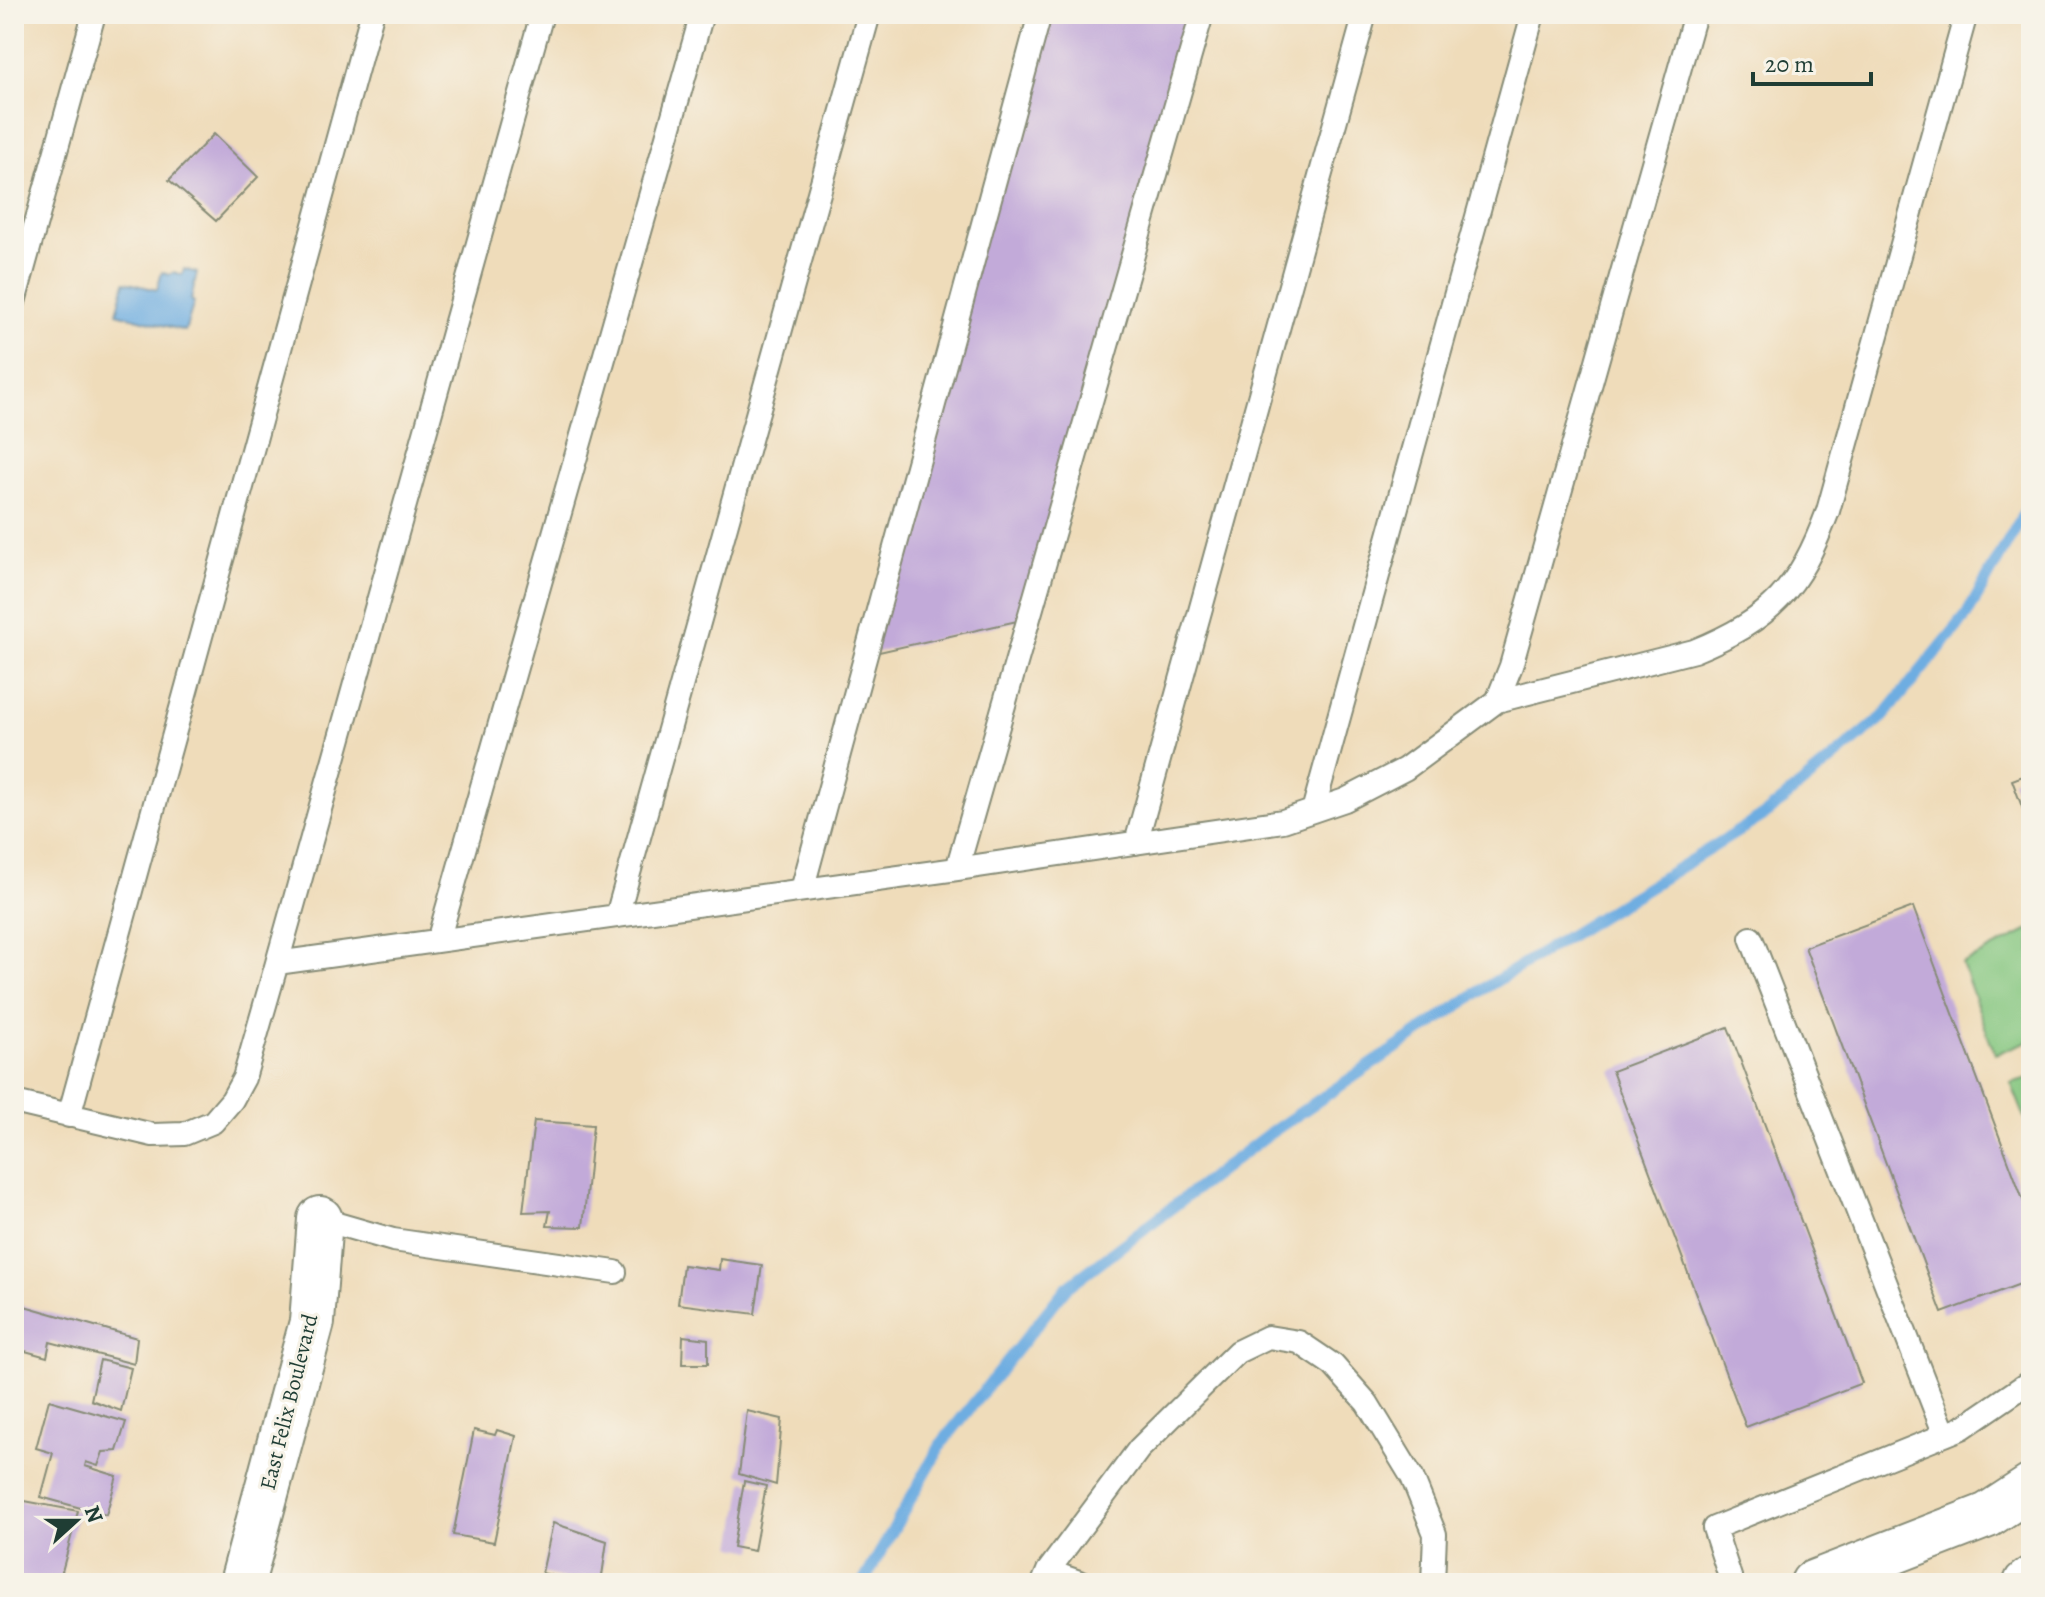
<svg xmlns="http://www.w3.org/2000/svg" width="2045" height="1597" font-family="Alegreya,serif">
	<rect width="100%" height="100%" fill="#f7f3e8"/>
	<filter id="ink" filterUnits="userSpaceOnUse"><feTurbulence type="fractalNoise" baseFrequency=".0125" numOctaves="2"/><feDisplacementMap in="SourceGraphic" scale="16" xChannelSelector="R" yChannelSelector="G"/><feConvolveMatrix kernelMatrix="1 2 1 2 8 2 1 2 1" color-interpolation-filters="sRGB"/></filter>
	<filter id="wash" filterUnits="userSpaceOnUse"><feTurbulence type="fractalNoise" baseFrequency=".006" numOctaves="4" result="noise"/><feDisplacementMap in="SourceGraphic" scale="32" xChannelSelector="R" yChannelSelector="G"/><feGaussianBlur stdDeviation="1.8" result="paint"/><feColorMatrix in="noise" values="0 0 0 0 0 0 0 0 0 0 0 0 0 0 0 0 0 1.4 0 .05"/><feComposite in="paint" operator="in"/></filter>
	<g filter="url(#wash)">
		<rect width="100%" height="100%" fill="#efdcba"/>
		<path fill="#84c67f" stroke="#52825a" stroke-width="2" d="M 2031,929 L 2031,1040 L 1995,1054 L 1962,964 Z
			M 2031,1077 L 2031,1133 L 2011,1083 Z"/>
		<path fill="#6eade1" stroke="#46758a" stroke-width="2" d="M 184,269 L 197,273 L 191,300 L 194,302 L 185,331 L 117,313 L 125,282 L 157,290 L 162,272 L 169,275 L 174,272 L 182,275 Z"/>
		<g fill="none" stroke-linecap="round" stroke-linejoin="round">
			<path stroke="#6eade1" stroke-width="12" d="M 863,1583 L 942,1443 L 1066,1288 L 1266,1136 L 1480,991 L 1766,814 L 1883,717 L 1966,616 L 2031,501"/>
		</g>
		<g id="blocks">
			<path fill="#c2aad9" d="M 1041,14 L 1194,14 L 1030,618 L 866,655 Z
				M 214,134 L 258,177 L 216,221 L 169,180 Z
				M 2031,773 L 2031,831 L 2012,780 Z
				M 1913,907 L 2031,1221 L 2031,1280 L 1942,1313 L 1805,947 Z
				M 1728,1027 L 1862,1383 L 1746,1427 L 1612,1071 Z
				M 534,1121 L 593,1125 L 583,1227 L 547,1226 L 550,1211 L 523,1212 Z
				M 720,1259 L 762,1265 L 755,1314 L 678,1304 L 683,1265 L 719,1270 Z
				M 14,1303 L 137,1338 L 134,1364 L 50,1342 L 47,1357 L 14,1348 Z
				M 683,1336 L 708,1339 L 708,1364 L 682,1364 Z
				M 100,1360 L 131,1368 L 121,1411 L 91,1400 Z
				M 49,1400 L 126,1422 L 117,1451 L 103,1452 L 98,1466 L 86,1462 L 85,1466 L 117,1476 L 106,1515 L 41,1497 L 53,1453 L 36,1448 Z
				M 747,1411 L 782,1419 L 776,1485 L 739,1474 Z
				M 474,1430 L 495,1435 L 497,1430 L 516,1436 L 494,1542 L 453,1535 Z
				M 744,1481 L 766,1486 L 754,1551 L 733,1547 Z
				M 14,1499 L 78,1511 L 59,1583 L 14,1583 Z
				M 553,1523 L 607,1541 L 601,1583 L 580,1583 L 542,1573 Z"/>
		</g>
	</g>
	<g filter="url(#ink)">
		<use href="#blocks" fill-opacity="0" stroke="#878c77" stroke-width="2"/>
		<g fill="none" stroke-linecap="round" stroke-linejoin="round">
			<defs>
				<path id="lane" d="M 14,302 L 94,14
					M 1497,701 L 1694,651 C 1772,619 1799,589 1828,511 L 1966,14
					M 1313,811 L 1533,14
					M 1136,843 L 1365,14
					M 957,869 L 1202,14
					M 802,890 L 1040,14
					M 617,916 L 869,14
					M 1751,938 L 1945,1435
					M 438,941 L 702,14
					M 277,963 L 542,14
					M 14,1102 L 153,1135 L 184,1134 L 213,1122 L 232,1100 L 244,1078 L 277,963 L 957,869 L 1283,821 L 1345,800 L 1405,769 L 1497,701 L 1511,666 L 1695,14
					M 69,1116 L 372,14
					M 320,1219 L 393,1240 L 615,1272
					M 1048,1571 L 1082,1583
					M 1043,1583 L 1048,1571 L 1139,1449 L 1237,1352 L 1268,1337 L 1299,1342 L 1333,1365 L 1367,1403 L 1412,1477 L 1435,1534 L 1433,1583
					M 1732,1583 L 1714,1528 L 1962,1428 L 2031,1381"/>
				<path id="street" d="M 242,1583 L 312,1322 L 320,1219
					M 1813,1583 L 1988,1515 L 2031,1487
					M 2026,1583 L 2031,1579"/>
			</defs>
			<use href="#lane" stroke="#878c77" stroke-width="26"/>
			<use href="#street" stroke="#878c77" stroke-width="48"/>
			<use href="#lane" stroke="#fff" stroke-width="22"/>
			<use href="#street" stroke="#fff" stroke-width="44"/>
		</g>
	</g>
	<g text-anchor="middle" dominant-baseline="central" stroke-width="6" stroke-linejoin="round" paint-order="stroke">
		<g font-size="22" fill="#1f3d34" stroke="#f7f3e8">
			<text transform="translate(289 1402) rotate(-76)">East Felix Boulevard</text>
		</g>
	</g>
	<rect width="2045" height="1597" fill="none" stroke="#f7f3e8" stroke-width="48"/>
	<g transform="translate(76 1521) rotate(69)" stroke="#f7f3e8" stroke-width="6" paint-order="stroke">
	<path d="M0-6L14 30L0 20L-14 30Z" fill="#1f3d34"/>
	<text y="-12" font-size="22" font-weight="bold" text-anchor="middle" fill="#1f3d34">N</text>
	</g>
	<path d="M1753 72v12h118v-12" fill="none" stroke="#1f3d34" stroke-width="4"/>
	<text x="1765" y="72" font-size="24" fill="#1f3d34" stroke="#f7f3e8" stroke-width="6" paint-order="stroke">20 m</text>
</svg>
